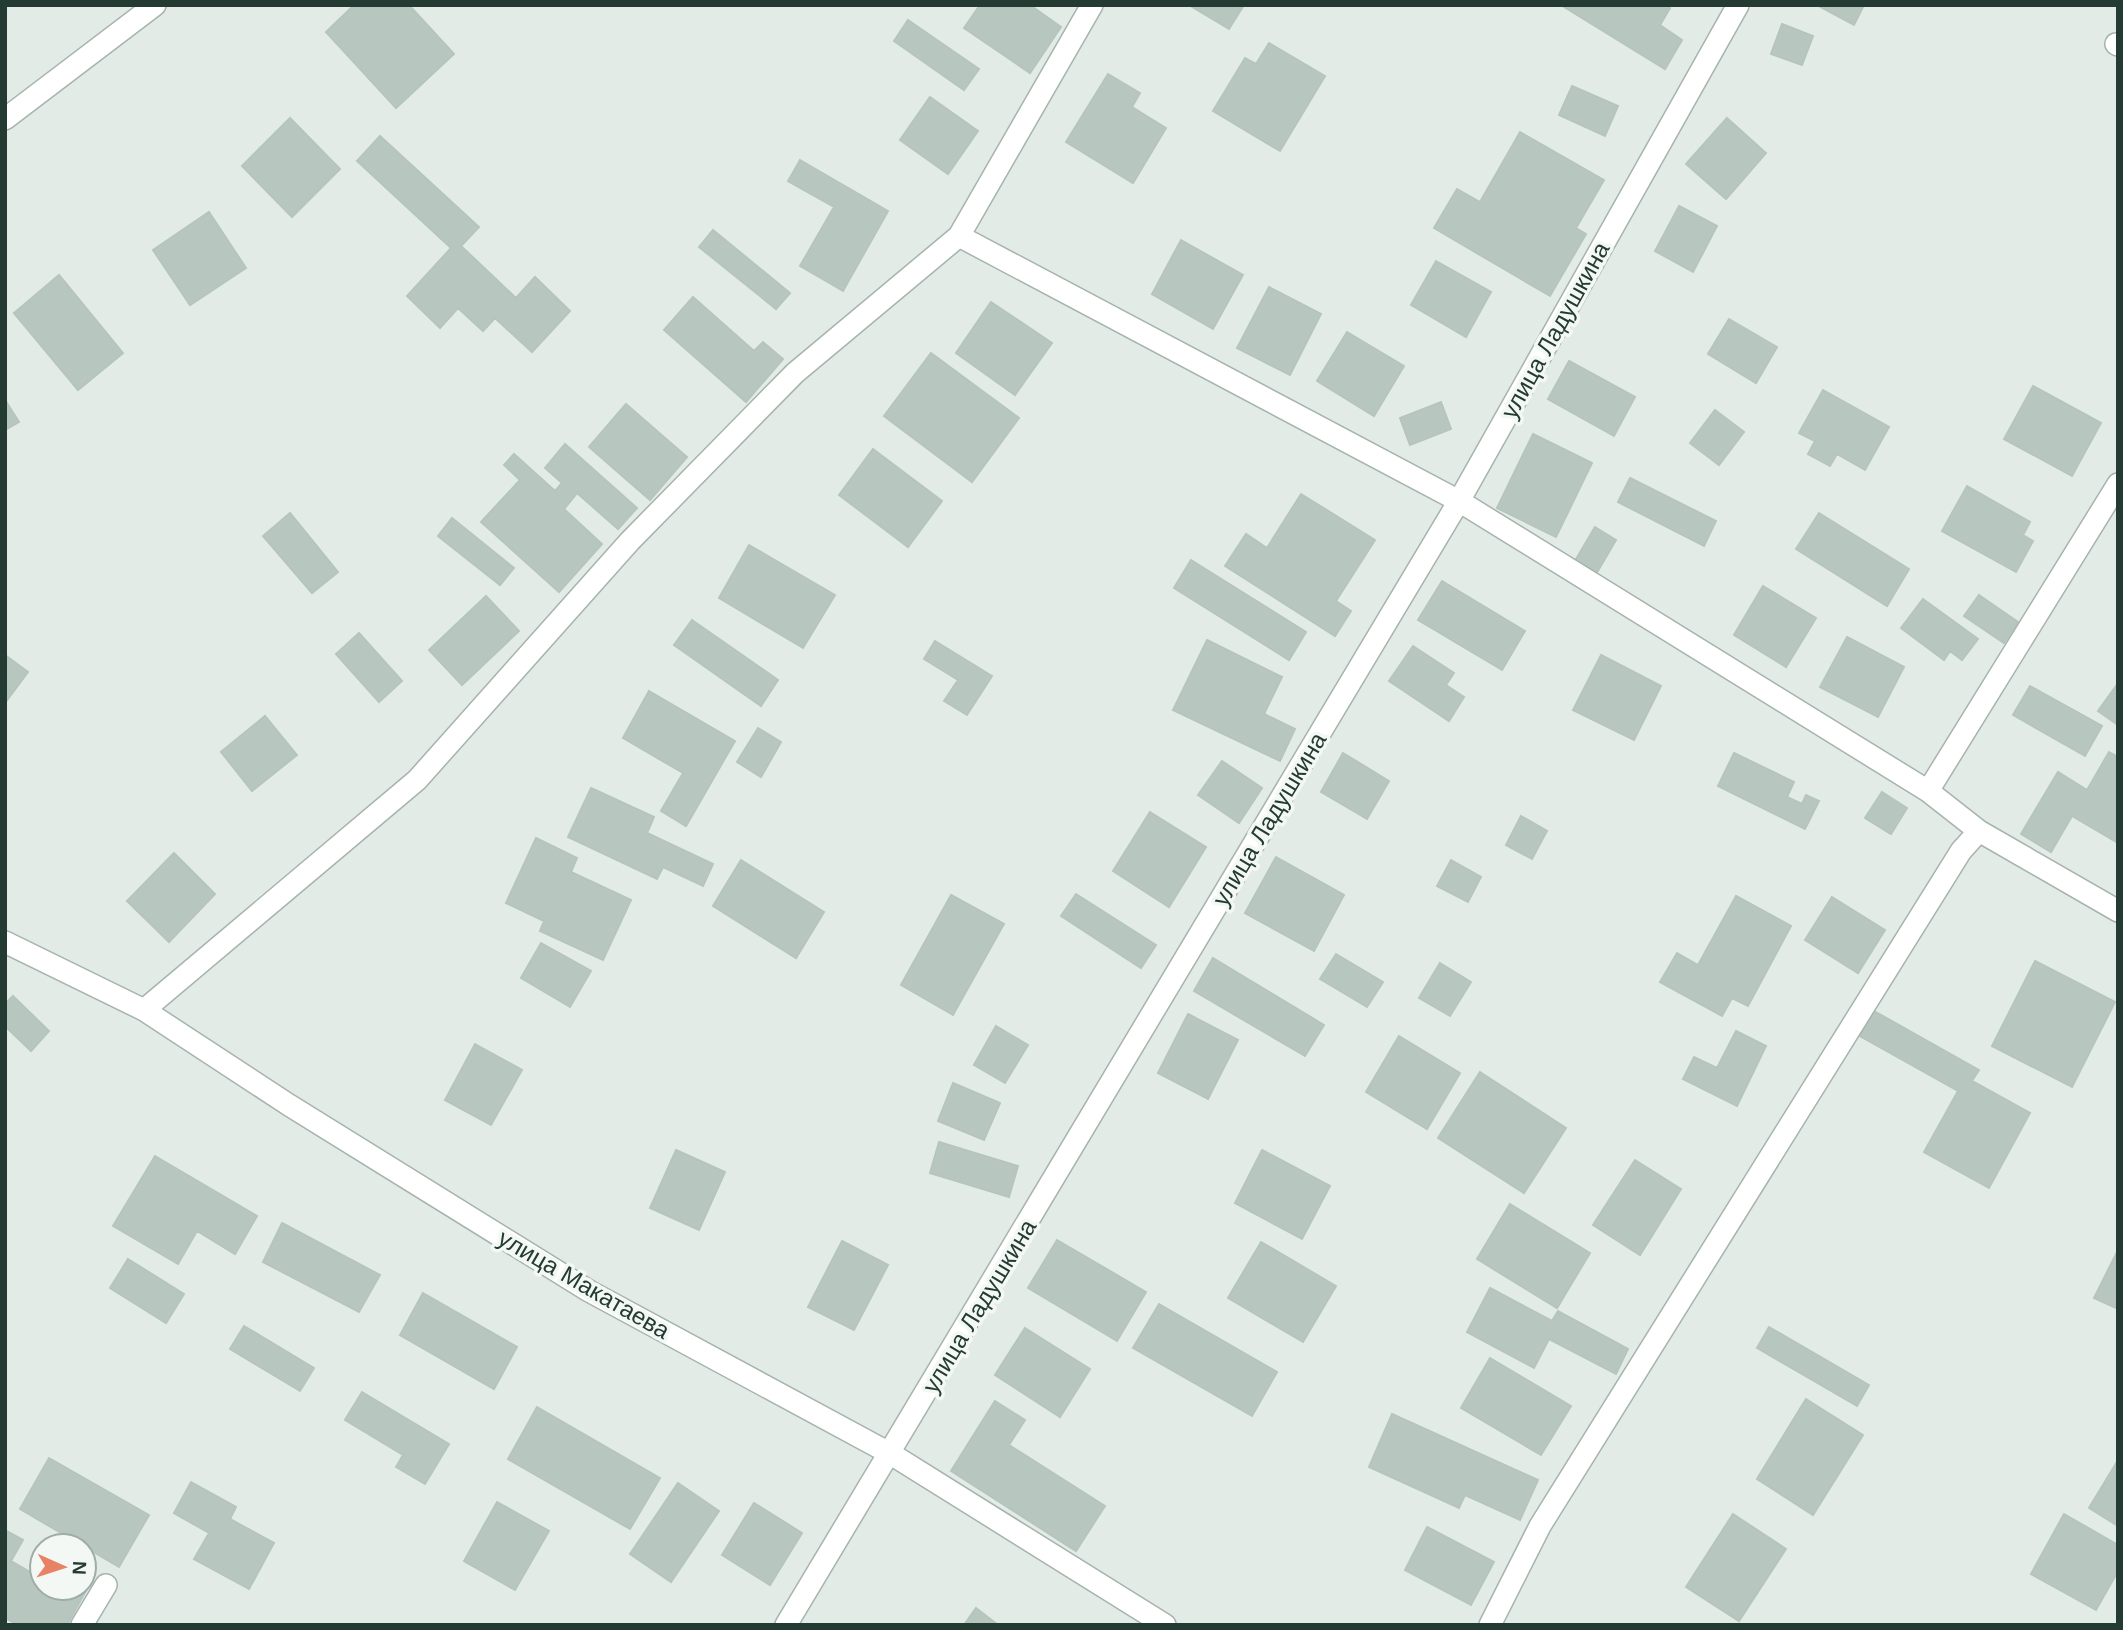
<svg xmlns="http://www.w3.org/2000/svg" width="2123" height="1630" font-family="Helvetica,sans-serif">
	<rect width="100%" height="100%" fill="#e3ebe7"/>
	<path fill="#b8c6c0" stroke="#b5c5be" stroke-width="2" d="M 354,5 L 409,5 L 454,54 L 396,108 L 326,32 Z
		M 980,5 L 1030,5 L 1061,27 L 1030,73 L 964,28 Z
		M 1189,5 L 1244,5 L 1229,29 Z
		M 1561,5 L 1665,5 L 1670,8 L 1660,25 L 1682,40 L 1665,69 Z
		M 1817,5 L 1864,5 L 1854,25 Z
		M 908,20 L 979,69 L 964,90 L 894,41 Z
		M 1782,24 L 1813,36 L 1802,65 L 1771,54 Z
		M 1269,43 L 1325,76 L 1280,151 L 1213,111 L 1245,58 L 1256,64 Z
		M 1108,74 L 1140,93 L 1132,107 L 1166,128 L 1133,183 L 1066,142 Z
		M 1572,86 L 1618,106 L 1605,136 L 1559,115 Z
		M 930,97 L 978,131 L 948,174 L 900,140 Z
		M 290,118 L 340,169 L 292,217 L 242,166 Z
		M 1727,118 L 1766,153 L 1726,199 L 1686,164 Z
		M 1520,132 L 1604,180 L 1576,228 L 1586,234 L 1550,296 L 1434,228 L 1457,189 L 1480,202 Z
		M 380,136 L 479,227 L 461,246 L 516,298 L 535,277 L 570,311 L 532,352 L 495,318 L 483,331 L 458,308 L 440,328 L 407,296 L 451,248 L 357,161 Z
		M 800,160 L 888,211 L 843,291 L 800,266 L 834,207 L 788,181 Z
		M 1679,206 L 1717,226 L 1693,272 L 1655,251 Z
		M 209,212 L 246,268 L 190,305 L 153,250 Z
		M 713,230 L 790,293 L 776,309 L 699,247 Z
		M 1181,240 L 1243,275 L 1213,329 L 1152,294 Z
		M 1436,261 L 1491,292 L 1466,337 L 1411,305 Z
		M 59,275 L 123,353 L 78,390 L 14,313 Z
		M 1269,287 L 1321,314 L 1290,375 L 1237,348 Z
		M 693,297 L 754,351 L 763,342 L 783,359 L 746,402 L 664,330 Z
		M 991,302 L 1052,343 L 1015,395 L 956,353 Z
		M 1729,319 L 1777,347 L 1756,383 L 1708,354 Z
		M 1347,332 L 1404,366 L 1374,416 L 1317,381 Z
		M 931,353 L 1019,418 L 972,482 L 884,416 Z
		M 1569,361 L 1635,397 L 1614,436 L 1548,399 Z
		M 2033,386 L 2101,423 L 2072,476 L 2004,439 Z
		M 1823,390 L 1889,427 L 1865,470 L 1837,454 L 1830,466 L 1808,454 L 1815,441 L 1799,433 Z
		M 5,400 L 19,422 L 5,430 Z
		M 1441,402 L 1451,429 L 1410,445 L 1400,418 Z
		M 626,404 L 687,457 L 650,500 L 589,447 Z
		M 1715,410 L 1744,432 L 1719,465 L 1690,443 Z
		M 1533,434 L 1592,463 L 1556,537 L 1497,508 Z
		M 565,444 L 637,508 L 618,529 L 577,493 L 564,509 L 602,544 L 559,592 L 481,522 L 520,480 L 504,465 L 514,454 L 555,491 L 562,483 L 545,468 Z
		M 873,449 L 942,501 L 908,547 L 839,495 Z
		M 1630,478 L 1716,521 L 1704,546 L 1618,502 Z
		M 1967,486 L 2030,522 L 2023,535 L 2033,541 L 2016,572 L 1942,531 Z
		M 1301,494 L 1375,540 L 1336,601 L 1351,611 L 1335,636 L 1225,566 L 1246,534 L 1267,548 Z
		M 290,513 L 338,572 L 312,593 L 263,536 Z
		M 1819,513 L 1909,569 L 1887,606 L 1796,549 Z
		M 452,518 L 514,568 L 500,585 L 438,536 Z
		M 1595,527 L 1616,540 L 1596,574 L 1575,561 Z
		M 749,545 L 835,595 L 803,648 L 719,598 Z
		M 1191,560 L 1306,632 L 1289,660 L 1174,588 Z
		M 1442,581 L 1525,631 L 1502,670 L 1418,620 Z
		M 1763,586 L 1816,618 L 1786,667 L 1734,635 Z
		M 1979,595 L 2018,622 L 2004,643 L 1964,616 Z
		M 486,596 L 519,631 L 462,685 L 429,650 Z
		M 1923,599 L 1978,639 L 1962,660 L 1950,651 L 1944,660 L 1901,628 Z
		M 692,620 L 778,680 L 761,706 L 674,645 Z
		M 359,633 L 402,681 L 379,702 L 336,654 Z
		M 1847,637 L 1904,667 L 1878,717 L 1820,687 Z
		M 1207,640 L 1282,677 L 1264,714 L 1295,729 L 1280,761 L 1173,710 Z
		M 935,641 L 992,676 L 967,715 L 944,701 L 958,680 L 924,659 Z
		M 1413,646 L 1454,673 L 1446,685 L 1464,697 L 1449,721 L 1389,681 Z
		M 5,655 L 28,672 L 5,703 Z
		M 1601,655 L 1661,686 L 1634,740 L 1573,710 Z
		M 2118,683 L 2118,725 L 2098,711 Z
		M 2030,686 L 2102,726 L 2085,756 L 2013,715 Z
		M 649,691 L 735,741 L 686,826 L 661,811 L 683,773 L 623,738 Z
		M 265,716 L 297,755 L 252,791 L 221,752 Z
		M 758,728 L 781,742 L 761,777 L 737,762 Z
		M 2109,752 L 2118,757 L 2118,843 L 2072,816 L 2051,852 L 2021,834 L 2058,772 L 2087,790 Z
		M 1343,753 L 1389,781 L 1367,819 L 1321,792 Z
		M 1734,753 L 1794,782 L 1787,797 L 1802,804 L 1806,795 L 1819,801 L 1805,829 L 1718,786 Z
		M 1222,761 L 1262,788 L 1239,823 L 1198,795 Z
		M 591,788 L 654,817 L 647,833 L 713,864 L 703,886 L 663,867 L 657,879 L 568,837 Z
		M 1882,792 L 1907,808 L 1891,834 L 1865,818 Z
		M 1150,812 L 1206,847 L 1169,907 L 1113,871 Z
		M 1521,816 L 1547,831 L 1532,859 L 1506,845 Z
		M 536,838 L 577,858 L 571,872 L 631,900 L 603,960 L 540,931 L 544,921 L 506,903 Z
		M 174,853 L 215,894 L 169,942 L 127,901 Z
		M 1276,857 L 1344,895 L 1314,951 L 1245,913 Z
		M 741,860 L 824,912 L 796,958 L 713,906 Z
		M 1451,860 L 1481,877 L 1468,902 L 1437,886 Z
		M 1076,894 L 1156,945 L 1141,968 L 1061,916 Z
		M 951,895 L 1004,924 L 953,1015 L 901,985 Z
		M 1736,896 L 1791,926 L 1748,1006 L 1732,998 L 1722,1016 L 1660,982 L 1677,953 L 1698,965 Z
		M 1832,897 L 1885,930 L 1858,973 L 1805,940 Z
		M 541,943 L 591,971 L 570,1007 L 521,978 Z
		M 1336,954 L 1383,982 L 1367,1007 L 1320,979 Z
		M 1213,958 L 1324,1025 L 1305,1056 L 1194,991 Z
		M 2035,961 L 2115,1002 L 2072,1087 L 1992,1046 Z
		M 1440,963 L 1471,982 L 1450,1016 L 1419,998 Z
		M 13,996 L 49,1031 L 31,1051 L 5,1026 L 5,1004 Z
		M 1874,1011 L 1979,1070 L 1972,1081 L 2030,1113 L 1989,1188 L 1924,1152 L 1958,1091 L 1860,1036 Z
		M 1188,1014 L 1238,1040 L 1208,1099 L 1158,1073 Z
		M 996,1026 L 1028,1045 L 1005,1083 L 974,1065 Z
		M 1736,1031 L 1766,1046 L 1737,1106 L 1683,1079 L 1694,1057 L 1717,1068 Z
		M 1399,1036 L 1460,1073 L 1427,1129 L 1366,1092 Z
		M 475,1044 L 522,1070 L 491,1125 L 445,1100 Z
		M 1480,1072 L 1566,1128 L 1524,1193 L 1438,1138 Z
		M 953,1083 L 1000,1103 L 984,1140 L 938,1121 Z
		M 939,1142 L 1018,1166 L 1009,1197 L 930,1173 Z
		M 676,1150 L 725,1172 L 699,1230 L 650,1208 Z
		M 1262,1150 L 1330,1186 L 1302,1239 L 1235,1203 Z
		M 155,1156 L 257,1216 L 235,1254 L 197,1231 L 178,1264 L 113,1226 Z
		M 1635,1160 L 1681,1189 L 1640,1255 L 1593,1225 Z
		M 1510,1204 L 1590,1253 L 1557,1308 L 1477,1259 Z
		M 282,1223 L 380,1275 L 359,1312 L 263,1262 Z
		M 1057,1240 L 1146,1292 L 1117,1341 L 1028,1288 Z
		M 842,1241 L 888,1265 L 854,1330 L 808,1307 Z
		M 1261,1242 L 1336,1286 L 1303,1342 L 1228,1298 Z
		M 2118,1250 L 2118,1309 L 2094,1298 Z
		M 128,1259 L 184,1294 L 166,1323 L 110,1288 Z
		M 1490,1288 L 1552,1321 L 1558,1311 L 1628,1349 L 1616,1374 L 1549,1339 L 1534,1368 L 1467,1332 Z
		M 423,1293 L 517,1347 L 494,1389 L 400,1335 Z
		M 1159,1304 L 1277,1372 L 1252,1416 L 1133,1348 Z
		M 244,1326 L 314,1368 L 300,1391 L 230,1349 Z
		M 1769,1327 L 1869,1385 L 1857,1406 L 1757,1348 Z
		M 1025,1328 L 1090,1369 L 1060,1417 L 995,1375 Z
		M 1490,1358 L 1571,1406 L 1541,1455 L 1461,1408 Z
		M 362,1392 L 449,1444 L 425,1484 L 396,1467 L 403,1455 L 345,1420 Z
		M 1806,1399 L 1863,1435 L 1813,1515 L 1757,1479 Z
		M 995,1401 L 1025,1420 L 1009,1445 L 1105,1506 L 1076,1551 L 951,1471 Z
		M 537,1407 L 660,1478 L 630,1529 L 508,1459 Z
		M 1392,1414 L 1538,1480 L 1520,1520 L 1465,1495 L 1459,1508 L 1369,1467 Z
		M 49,1458 L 149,1515 L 119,1567 L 20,1509 Z
		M 2118,1460 L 2118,1526 L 2089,1508 Z
		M 191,1482 L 236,1507 L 230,1519 L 274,1543 L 249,1589 L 194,1559 L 209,1533 L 174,1513 Z
		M 678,1483 L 719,1511 L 671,1582 L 630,1554 Z
		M 497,1502 L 549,1531 L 515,1590 L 464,1561 Z
		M 754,1503 L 802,1533 L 770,1585 L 722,1555 Z
		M 1733,1514 L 1786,1549 L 1739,1621 L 1686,1587 Z
		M 2064,1514 L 2118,1545 L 2118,1571 L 2096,1610 L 2031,1574 Z
		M 1427,1527 L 1494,1562 L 1471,1605 L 1405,1570 Z
		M 5,1530 L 23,1540 L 11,1561 L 39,1577 L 42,1572 L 42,1588 L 84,1588 L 84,1570 L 94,1576 L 67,1625 L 18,1625 L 5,1618 Z
		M 976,1608 L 998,1625 L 964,1625 Z"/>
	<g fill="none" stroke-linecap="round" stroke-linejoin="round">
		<defs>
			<path id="minor" d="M 2116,44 L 2118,45
				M 5,119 L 155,5
				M 959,236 L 1459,501 L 1928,791 L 1979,831 L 2118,911
				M 1928,791 L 2118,484
				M 5,942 L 144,1010 L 289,1105 L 589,1291 L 891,1454 L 1165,1625
				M 144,1010 L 417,780 L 630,541 L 795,373 L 959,236 L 1092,5
				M 82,1625 L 106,1585
				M 786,1625 L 1459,501 L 1738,5
				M 1490,1625 L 1540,1526 L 1961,851 L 1979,831"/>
		</defs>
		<use href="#minor" stroke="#a6b3ae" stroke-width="24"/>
		<use href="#minor" stroke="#fff" stroke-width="21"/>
	</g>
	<g text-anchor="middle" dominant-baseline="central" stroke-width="7" stroke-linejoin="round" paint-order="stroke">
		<g font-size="24" fill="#243b34" stroke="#f3f8f5">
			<text transform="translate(1555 330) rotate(-61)">улица Ладушкина</text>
			<text transform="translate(1269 819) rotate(-59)">улица Ладушкина</text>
			<text transform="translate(584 1284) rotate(30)">улица Макатаева</text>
			<text transform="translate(979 1306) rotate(-59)">улица Ладушкина</text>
		</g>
	</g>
	<rect width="2123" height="1630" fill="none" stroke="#243b34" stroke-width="14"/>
	<g transform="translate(63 1567) rotate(93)"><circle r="33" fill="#f3f8f5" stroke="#a0aca8" stroke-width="2"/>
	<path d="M0-5L12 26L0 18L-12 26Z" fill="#e78265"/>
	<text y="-10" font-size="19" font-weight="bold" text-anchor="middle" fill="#243b34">N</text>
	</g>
</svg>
